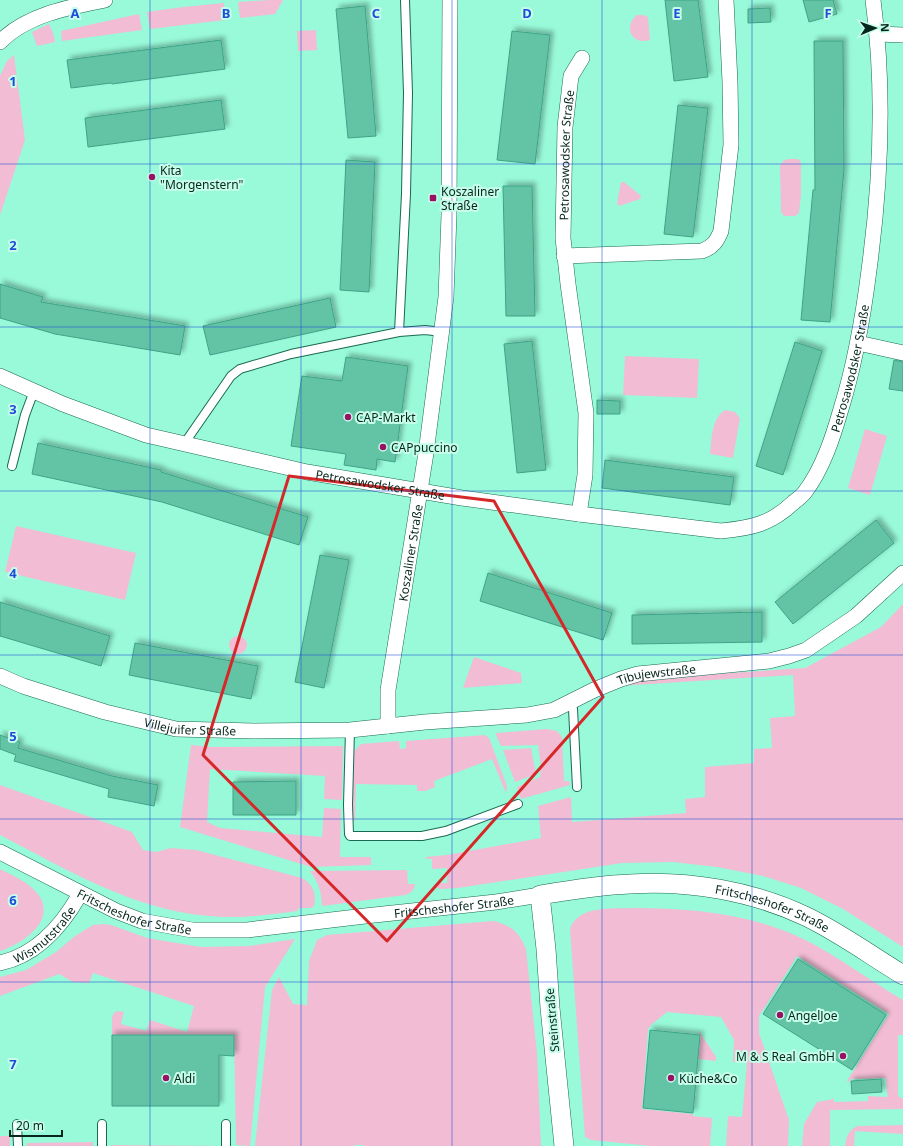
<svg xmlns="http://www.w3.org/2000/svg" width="903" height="1146" font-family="'Noto Sans',sans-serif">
	<defs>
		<filter id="shadow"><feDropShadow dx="3.5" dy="-3.5" stdDeviation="2" flood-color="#0004"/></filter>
	</defs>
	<rect width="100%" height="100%" fill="#98fad9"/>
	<path fill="#f2bcd4" d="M 269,0 L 283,0 L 275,14 L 240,18 L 238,2 Z
		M 224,3 L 225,20 L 150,29 L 147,12 L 183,7 Z
		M 139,14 L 142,30 L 62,41 L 61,31 Z
		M 637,15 L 643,15 L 648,17 L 650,40 C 631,46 623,26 637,15 Z
		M 49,24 L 53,33 L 55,42 L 37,46 L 32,32 Z
		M 316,30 L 317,50 L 298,51 L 297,31 Z
		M 14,55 L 25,140 L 0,215 L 0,76 L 7,61 Z
		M 787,159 L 798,159 L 801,162 L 801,195 L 799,213 L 795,216 L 784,216 L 781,212 L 780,166 L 782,162 Z
		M 621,182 L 624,182 L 640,195 L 641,197 L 640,199 L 619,206 L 617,203 Z
		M 625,356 L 699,359 L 697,398 L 623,395 Z
		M 725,410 L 735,412 L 740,418 L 733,458 L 710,454 C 712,439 711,419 725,410 Z
		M 865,429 L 887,436 L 870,495 L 848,488 Z
		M 16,526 L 136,553 L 125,600 L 5,572 Z
		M 903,604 L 903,947 L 843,909 L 801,888 L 763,876 L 717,867 L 673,862 L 622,863 L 458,888 L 440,889 L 436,887 L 436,883 L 447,883 L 447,868 L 432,869 L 432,859 L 426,859 L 426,857 L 447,855 L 541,838 L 538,806 L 571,797 L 572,822 L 686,813 L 685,799 L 705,797 L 705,767 L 754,763 L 754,749 L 772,748 L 770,718 L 795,716 L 793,675 L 618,686 L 638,679 L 805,668 L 881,627 Z
		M229 645a9 9 0 1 1 18 0a9 9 0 1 1-18 0Z
		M 474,657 L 521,673 L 522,683 L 463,688 Z
		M 547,729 L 557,731 L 562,737 L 564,781 L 569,781 L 570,785 L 521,799 L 517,787 L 540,777 L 541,766 L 538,745 L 501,746 L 496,735 L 496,733 Z
		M 485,735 L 489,738 L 507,786 L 506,793 L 492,759 L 434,781 L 435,787 L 425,791 L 417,791 L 417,785 L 356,784 L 355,822 L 352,816 L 354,751 L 361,744 L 399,741 L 400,749 L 406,748 L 406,741 Z
		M 191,745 L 212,747 L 343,746 L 342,800 L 324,799 L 325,776 L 210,769 L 207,822 L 220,828 L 322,837 L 324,808 L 341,809 L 340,857 L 371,857 L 371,865 L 311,867 L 180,827 Z
		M 531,748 L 536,774 L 515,782 L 503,750 Z
		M 0,785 L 132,832 L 143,850 L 156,852 L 171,848 L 196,850 L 302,878 C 313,885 317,893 314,906 L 311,908 L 299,908 L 297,911 C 268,915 239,919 209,916 C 133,910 66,869 0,835 Z
		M 0,869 C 14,876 31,883 40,897 C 55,923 21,944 0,951 Z
		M 407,870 L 408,884 L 415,884 C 414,891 411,893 405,895 L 322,906 C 321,890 319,884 310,871 Z
		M 633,908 C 689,908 747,913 799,937 C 836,954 868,980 903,1000 L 903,1035 L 898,1035 L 898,1096 L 903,1099 L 903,1109 L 830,1110 L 830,1146 L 802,1146 L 804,1124 L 817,1102 L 834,1099 L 834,1102 L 868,1101 L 868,1096 L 887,1097 L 888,1095 L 887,1093 L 886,1078 L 851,1079 L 849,1082 L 847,1081 L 889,1014 L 797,956 L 759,1016 L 759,1033 L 789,1120 L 788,1146 L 726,1146 L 728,1116 L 742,1117 L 747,1063 L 733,1062 L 734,1040 L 721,1017 L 667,1012 L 651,1025 L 648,1029 L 642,1109 L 693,1114 L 693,1116 L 712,1118 L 710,1146 L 651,1146 L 591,1140 L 585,1137 L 570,929 C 578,905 612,909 633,908 Z
		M 493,921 C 511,925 519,932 526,949 L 537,1053 L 541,1146 L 363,1146 L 363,1145 L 354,1145 L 354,1146 L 255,1146 L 272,990 L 279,977 L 293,1004 L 307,1005 L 309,961 L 317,940 L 327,935 Z
		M 103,924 L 111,925 L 147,938 L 201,947 L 249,946 L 295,939 L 265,987 L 250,1146 L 236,1145 L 234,1035 L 112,1035 L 112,1017 L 114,1013 L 117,1011 L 124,1012 L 121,1024 L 146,1031 L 150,1020 L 187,1032 L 194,1006 L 93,973 L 89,983 L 73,982 L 59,974 L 0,996 L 0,977 L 26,970 L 56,952 L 75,936 L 93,925 Z
		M 699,1031 L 716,1057 L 716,1061 L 698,1059 L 700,1035 L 699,1034 Z
		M 903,1125 L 903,1134 L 855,1131 L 854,1146 L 845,1146 C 846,1137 849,1129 858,1126 Z
		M 0,1136 L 10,1136 L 10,1146 L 0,1146 Z
		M 93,1142 L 93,1146 L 27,1146 L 27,1143 Z
		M 111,1145 L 221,1145 L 111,1146 Z"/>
	<path fill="#62c4a5" stroke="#3fa386" filter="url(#shadow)" d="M 665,0 L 698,0 L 708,77 L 674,81 Z
		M 803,0 L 833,0 L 837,14 L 809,22 Z
		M 365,6 L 376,136 L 348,138 L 336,9 Z
		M 770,8 L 771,22 L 748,23 L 748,9 Z
		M 512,31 L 550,35 L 535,164 L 497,160 Z
		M 221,40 L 225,69 L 112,84 L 111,83 L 71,88 L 67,60 Z
		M 814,41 L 843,41 L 844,169 L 830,322 L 801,320 L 813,190 L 815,190 Z
		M 221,100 L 225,129 L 88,147 L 85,118 Z
		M 678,105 L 708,108 L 693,237 L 664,234 Z
		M 346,160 L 375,162 L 369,292 L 340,290 Z
		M 503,186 L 532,186 L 535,316 L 506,316 Z
		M 0,284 L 43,297 L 41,302 L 185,326 L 180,355 L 55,334 L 0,318 Z
		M 330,298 L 336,327 L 210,355 L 203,326 Z
		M 532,341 L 546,470 L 517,473 L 504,344 Z
		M 795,342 L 822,351 L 783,475 L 756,466 Z
		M 346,357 L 408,366 L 395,462 L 377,459 L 376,470 L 344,465 L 346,454 L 291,446 L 302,376 L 342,381 Z
		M 894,360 L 903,362 L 903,391 L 889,389 Z
		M 597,400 L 620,401 L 620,414 L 597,414 Z
		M 38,443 L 161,470 L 161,472 L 308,517 L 299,545 L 162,502 L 32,474 Z
		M 605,460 L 734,477 L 730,505 L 602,488 Z
		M 876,520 L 894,543 L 793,624 L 775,602 Z
		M 320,555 L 349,560 L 324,688 L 295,682 Z
		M 488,573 L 612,613 L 603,640 L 480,601 Z
		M 0,602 L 110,636 L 101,666 L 0,636 Z
		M 762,612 L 762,642 L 632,644 L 632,615 Z
		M 135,643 L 258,666 L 251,699 L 129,675 Z
		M 0,735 L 20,742 L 18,748 L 112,776 L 158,785 L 154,806 L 108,797 L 109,789 L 14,761 L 16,755 L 0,749 Z
		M 296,781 L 296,815 L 233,815 L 233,782 Z
		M 798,959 L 886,1015 L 852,1070 L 763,1014 Z
		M 650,1030 L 700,1035 L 693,1113 L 643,1108 Z
		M 112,1035 L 234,1035 L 234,1056 L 219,1055 L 219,1106 L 112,1106 Z
		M 881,1079 L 882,1092 L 852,1094 L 851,1081 Z"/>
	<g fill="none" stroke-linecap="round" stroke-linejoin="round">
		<defs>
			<path id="service" d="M 399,332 L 406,194 L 408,93 L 405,0
				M 184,444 L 231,376 L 240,369 L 291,354 L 399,332 L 425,330 L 442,332
				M 12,466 L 25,415 L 34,391
				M 570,702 L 573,709 L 577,787
				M 350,730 L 348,805 L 349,834 L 350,836 L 422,836 L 446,831 L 518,804
				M 17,1124 L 18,1146
				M 102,1146 L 102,1124
				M 226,1146 L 226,1124"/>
			<g id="minor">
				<path d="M 878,34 L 903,35"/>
				<path d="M 0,42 C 26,15 69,7 105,0"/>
				<path d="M 564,256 L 702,251 C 713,247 717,241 721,231 L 731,145 L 730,82 L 726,0"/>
				<path d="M 858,343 L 903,353"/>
				<path id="s1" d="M 0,376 L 63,404 L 146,435 L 307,472 L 462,498 L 579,514 L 721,531 C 752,528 771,524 794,502 C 798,499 802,496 805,492 C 823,468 833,437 841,409 C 855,364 863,318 869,270 C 881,181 885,90 873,0"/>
				<path id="s2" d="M 579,514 L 585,475 L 586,413 L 568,284 L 563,238 L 565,127 L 571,76 L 582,58"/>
				<path id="s3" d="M 0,676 L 23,686 L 105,712 L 176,729 L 254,731 L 350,730 L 425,722 L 527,715 L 554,710 L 594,690 L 621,679 L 638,674 L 769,661 L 789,656 L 806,650 L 856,616 L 903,573"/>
				<path id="s4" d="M 388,726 L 388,690 L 426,453 L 446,297 L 449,215 L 450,0"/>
				<path id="s5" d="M 0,852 L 116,911 L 142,921 L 192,930 L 247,930 L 365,916 L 496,902 L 540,895"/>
				<path id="s6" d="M 0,963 C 37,955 62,926 80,894"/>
			</g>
			<g id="tertiary">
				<path id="s7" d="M 564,1146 L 550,1008 L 546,949 L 540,895 C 570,890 600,885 630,884 C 688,880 752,891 805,916 C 839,932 870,955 903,975"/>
			</g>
		</defs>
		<use href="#service" stroke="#1a6954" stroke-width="10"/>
		<use href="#minor" stroke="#1a6954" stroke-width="16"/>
		<use href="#tertiary" stroke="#1a6954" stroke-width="20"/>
		<use href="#service" stroke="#fff" stroke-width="8"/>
		<use href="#minor" stroke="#fff" stroke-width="15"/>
		<use href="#tertiary" stroke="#fff" stroke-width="19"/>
	</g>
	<path fill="none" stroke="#d62828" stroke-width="3" stroke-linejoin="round" d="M 289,476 L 494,501 L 603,697 L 387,941 L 203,755 Z"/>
	<path fill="none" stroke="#1d4ed8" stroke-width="1" stroke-opacity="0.55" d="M 150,0 L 150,1146M 301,0 L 301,1146M 452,0 L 452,1146M 602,0 L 602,1146M 752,0 L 752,1146M 0,164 L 903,164M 0,327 L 903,327M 0,491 L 903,491M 0,655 L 903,655M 0,819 L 903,819M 0,982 L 903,982"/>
	<g fill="#991164" stroke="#c7feea" stroke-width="1.5">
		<circle cx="152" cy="177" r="4"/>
		<rect x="429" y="194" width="8" height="8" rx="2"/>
		<circle cx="348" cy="417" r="4"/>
		<circle cx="383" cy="447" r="4"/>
		<circle cx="780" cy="1015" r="4"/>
		<circle cx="843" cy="1056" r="4"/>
		<circle cx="166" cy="1078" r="4"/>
		<circle cx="671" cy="1078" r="4"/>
	</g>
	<g text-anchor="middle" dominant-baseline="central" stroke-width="4" stroke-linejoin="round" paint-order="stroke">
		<g font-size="12" fill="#06261d" stroke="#c7feea">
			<text stroke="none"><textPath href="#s2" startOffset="361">Petrosawodsker Straße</textPath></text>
			<text stroke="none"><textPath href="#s1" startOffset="969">Petrosawodsker Straße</textPath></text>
			<text stroke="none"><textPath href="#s1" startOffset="397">Petrosawodsker Straße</textPath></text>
			<text stroke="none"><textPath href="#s4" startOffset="175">Koszaliner Straße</textPath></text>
			<text stroke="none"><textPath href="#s3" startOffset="673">Tibujewstraße</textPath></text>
			<text stroke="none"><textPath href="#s3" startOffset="198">Villejuifer Straße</textPath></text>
			<text stroke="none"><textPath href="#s5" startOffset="472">Fritscheshofer Straße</textPath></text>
			<text stroke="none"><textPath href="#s5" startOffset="148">Fritscheshofer Straße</textPath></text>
			<text stroke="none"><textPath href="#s7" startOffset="489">Fritscheshofer Straße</textPath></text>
			<text stroke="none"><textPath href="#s6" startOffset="54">Wismutstraße</textPath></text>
			<text transform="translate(552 1020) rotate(-95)">Steinstraße</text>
		</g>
		<g font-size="12" fill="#06261d" stroke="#c7feea" text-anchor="start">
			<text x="160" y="170">Kita<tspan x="160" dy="14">"Morgenstern"</tspan></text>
			<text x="441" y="191">Koszaliner<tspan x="441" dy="14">Straße</tspan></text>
			<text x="356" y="417">CAP-Markt</text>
			<text x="391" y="447">CAPpuccino</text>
			<text x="788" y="1015">AngelJoe</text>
			<text x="835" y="1056" text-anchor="end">M &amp; S Real GmbH</text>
			<text x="174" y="1078">Aldi</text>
			<text x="679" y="1078">Küche&amp;Co</text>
		</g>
	</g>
	<g font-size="13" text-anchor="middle" font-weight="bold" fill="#1d4ed8" stroke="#c7feea" stroke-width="4" stroke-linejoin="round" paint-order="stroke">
		<text x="75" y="18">A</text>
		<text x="226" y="18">B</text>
		<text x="376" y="18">C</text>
		<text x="527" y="18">D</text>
		<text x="677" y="18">E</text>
		<text x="828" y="18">F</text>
		<text x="13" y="86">1</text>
		<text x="13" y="250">2</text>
		<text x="13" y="414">3</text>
		<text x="13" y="578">4</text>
		<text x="13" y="741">5</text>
		<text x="13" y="905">6</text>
		<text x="13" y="1069">7</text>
	</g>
	<g transform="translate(875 28) rotate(88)" stroke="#c7feea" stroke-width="3" paint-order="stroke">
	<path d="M0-3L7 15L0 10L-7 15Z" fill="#06261d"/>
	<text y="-6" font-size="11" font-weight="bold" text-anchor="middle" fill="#06261d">N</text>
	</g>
	<path d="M10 1130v6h52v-6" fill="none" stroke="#06261d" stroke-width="2"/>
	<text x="16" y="1130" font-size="12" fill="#06261d" stroke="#c7feea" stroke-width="3" paint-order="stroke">20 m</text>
</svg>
